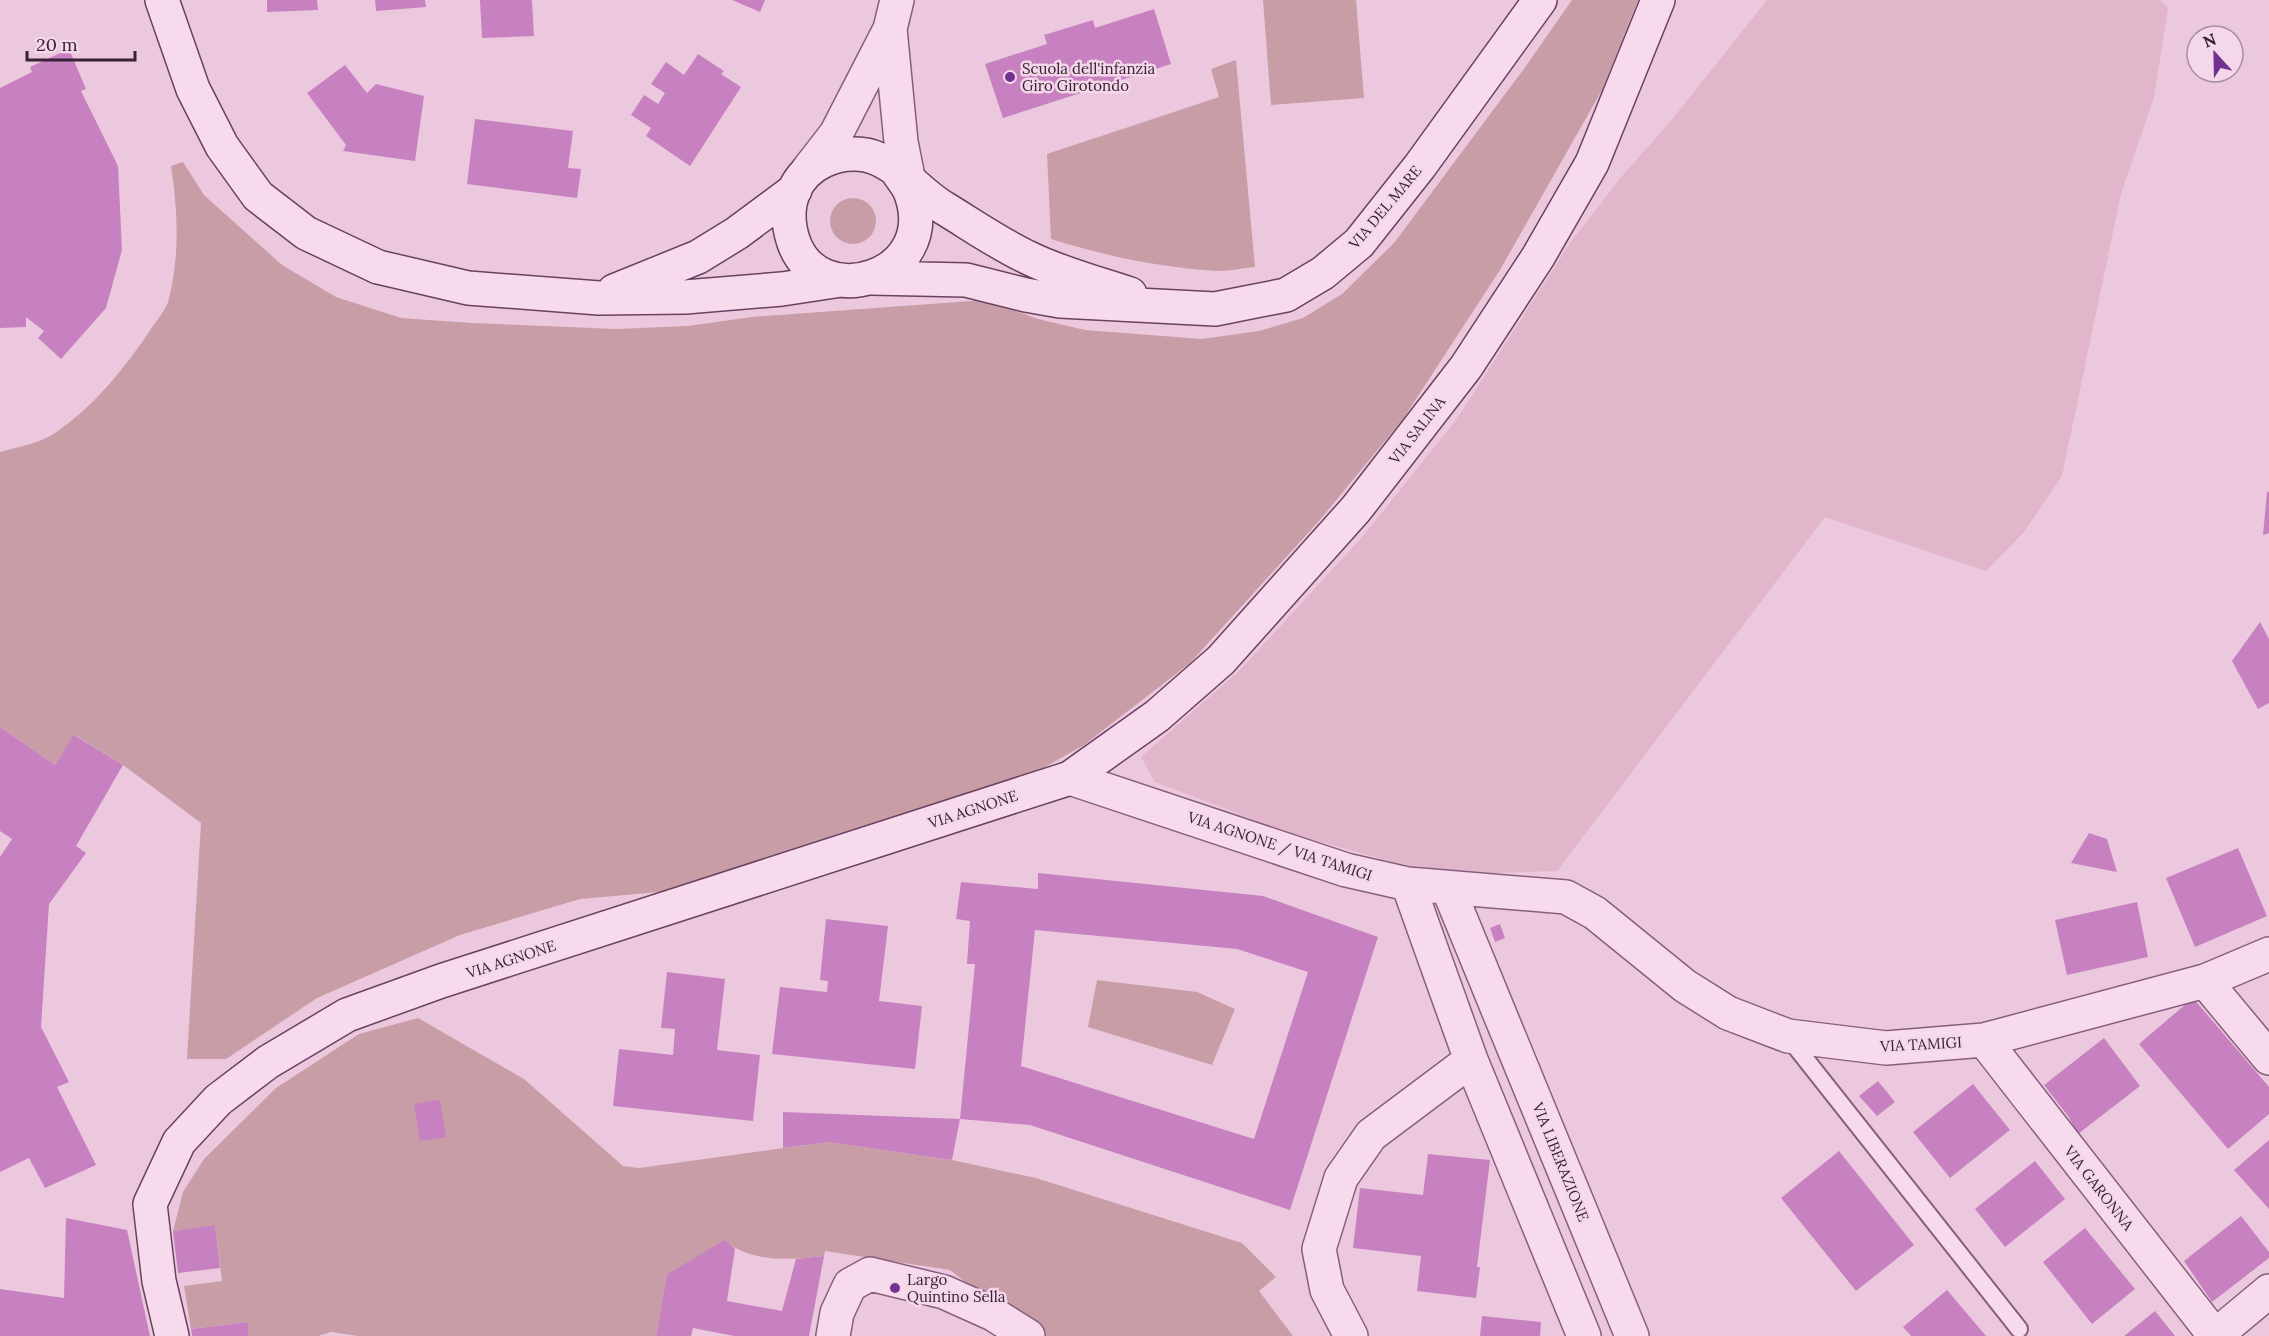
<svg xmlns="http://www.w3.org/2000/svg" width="2269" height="1336" font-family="Lora,serif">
	<rect width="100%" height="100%" fill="#ecc8de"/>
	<path fill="#e1b6ca" d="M 1767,0 L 2160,0 L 2168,8 L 2154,97 L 2121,194 L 2062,476 L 2024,532 L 1986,571 L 1825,517 L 1557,871 L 1462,874 L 1396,863 L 1289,833 L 1155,782 L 1141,757 L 1240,670 L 1364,535 L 1456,420 L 1570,243 L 1622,176 L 1670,122 Z"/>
	<path fill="#c99da5" d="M 1263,0 L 1356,0 L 1364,98 L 1271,105 Z
		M 1572,0 L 1638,0 L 1602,90 L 1500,270 L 1403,419 L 1319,521 L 1190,663 L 1084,745 L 1031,775 L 659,892 L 580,899 L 460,935 L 317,998 L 226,1059 L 187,1059 L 201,823 L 123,765 L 75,735 L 55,765 L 0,727 L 0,452 C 17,447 37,444 52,435 C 93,408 124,369 151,329 C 156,321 165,311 168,302 C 180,258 178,211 171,166 L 183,162 L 204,195 L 282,265 L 336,297 L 401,318 L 471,323 L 616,329 L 688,326 L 752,317 L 985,300 L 1038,319 L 1085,330 L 1202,339 L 1259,331 L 1303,318 L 1342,294 L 1394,243 L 1526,66 Z
		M 1236,60 L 1255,267 C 1243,268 1230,271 1218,271 C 1162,268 1105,256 1051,239 L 1047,154 L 1219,97 L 1211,69 Z
		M830 221a23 23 0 1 1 46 0a23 23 0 1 1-46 0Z
		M 1097,980 L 1197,992 L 1235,1009 L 1212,1065 L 1088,1027 Z
		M 418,1018 L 524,1079 L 623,1166 L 639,1168 L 828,1142 L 952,1160 L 1036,1178 L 1242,1243 L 1276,1277 L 1259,1291 L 1293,1336 L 1047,1336 L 996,1306 L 950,1270 L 825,1251 L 824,1256 C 791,1260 752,1263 725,1241 L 667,1274 L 656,1336 L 358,1336 L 331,1332 L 318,1336 L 248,1336 L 248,1322 L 191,1329 L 184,1286 L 222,1281 L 215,1226 L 173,1231 L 183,1192 L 204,1159 L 276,1088 L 359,1034 Z"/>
	<path fill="#c781c0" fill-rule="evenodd" d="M 267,0 L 317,0 L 318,10 L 267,12 Z
		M 375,0 L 425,0 L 426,7 L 376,11 Z
		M 480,0 L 532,0 L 534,36 L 482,38 Z
		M 732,0 L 765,0 L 760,12 Z
		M 1154,9 L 1171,64 L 1003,118 L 985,64 L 1047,44 L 1044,35 L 1093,20 L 1095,28 Z
		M 69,49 L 86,89 L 81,91 L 118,166 L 122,250 L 106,308 L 61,359 L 38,338 L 44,331 L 26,317 L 26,327 L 0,328 L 0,88 L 32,72 L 30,67 Z
		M 698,54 L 724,71 L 721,74 L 741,87 L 690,166 L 646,136 L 651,128 L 631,115 L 644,95 L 658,104 L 665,93 L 651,84 L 666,62 L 684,75 Z
		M 345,65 L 367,93 L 376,84 L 424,96 L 415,161 L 343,151 L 346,145 L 307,93 Z
		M 475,119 L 573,131 L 568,168 L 581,169 L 577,198 L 467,184 Z
		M 2267,492 L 2269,492 L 2269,533 L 2263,535 Z
		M 2260,622 L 2269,639 L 2269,703 L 2258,709 L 2232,661 Z
		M 0,727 L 55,765 L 74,735 L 123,765 L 76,846 L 86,853 L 49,904 L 41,1027 L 69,1082 L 57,1087 L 96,1165 L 45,1188 L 29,1158 L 0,1172 L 0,857 L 12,839 L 0,831 Z
		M 2089,833 L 2107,839 L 2117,872 L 2071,863 Z
		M 2238,848 L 2267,916 L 2195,947 L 2166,878 Z
		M 1038,873 L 1263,896 L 1378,937 L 1290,1210 L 1030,1125 L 960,1119 L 975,964 L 967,964 L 970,921 L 956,919 L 961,882 L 1038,889 ZM 1035,930 L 1237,949 L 1308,972 L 1254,1139 L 1021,1066 Z
		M 2137,902 L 2148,957 L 2067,975 L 2055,920 Z
		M 826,919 L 888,926 L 879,1001 L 922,1006 L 915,1069 L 772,1054 L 780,987 L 827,992 L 828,981 L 820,980 Z
		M 1500,924 L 1505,938 L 1495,942 L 1490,928 Z
		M 667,972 L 725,979 L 717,1050 L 760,1055 L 753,1121 L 613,1106 L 619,1049 L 673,1055 L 675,1029 L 661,1028 Z
		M 2193,998 L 2269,1087 L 2269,1114 L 2228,1149 L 2139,1044 Z
		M 2104,1038 L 2140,1086 L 2078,1134 L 2068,1116 L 2044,1085 Z
		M 1878,1081 L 1895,1102 L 1877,1116 L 1859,1096 Z
		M 1973,1084 L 2010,1130 L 1950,1178 L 1913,1132 Z
		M 440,1100 L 446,1137 L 420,1141 L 414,1104 Z
		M 783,1112 L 960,1119 L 952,1160 L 828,1142 L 783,1148 Z
		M 2269,1140 L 2269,1209 L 2234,1170 Z
		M 1839,1151 L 1914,1245 L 1856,1291 L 1781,1198 Z
		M 1428,1154 L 1490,1160 L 1477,1267 L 1480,1267 L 1476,1298 L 1417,1291 L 1421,1256 L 1353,1248 L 1360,1188 L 1423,1195 Z
		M 2035,1161 L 2065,1199 L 2005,1247 L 1975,1209 Z
		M 2241,1216 L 2269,1252 L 2269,1258 L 2212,1302 L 2184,1261 Z
		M 66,1218 L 127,1230 L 150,1336 L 0,1336 L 0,1289 L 64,1298 Z
		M 215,1225 L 220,1268 L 178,1273 L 173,1231 Z
		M 2085,1228 L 2135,1289 L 2092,1324 L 2043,1262 Z
		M 725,1240 L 735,1249 L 727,1301 L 782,1311 L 796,1259 L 824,1256 L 809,1336 L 734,1336 L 693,1328 L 691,1336 L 656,1336 L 667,1274 Z
		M 1947,1290 L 1986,1336 L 1911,1336 L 1903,1327 Z
		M 2155,1311 L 2175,1336 L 2124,1336 Z
		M 1482,1316 L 1541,1322 L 1540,1336 L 1480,1336 Z
		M 248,1322 L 248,1336 L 192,1336 L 191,1329 Z"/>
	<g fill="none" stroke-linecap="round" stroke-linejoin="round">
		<defs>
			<path id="service" d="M 1788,1037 L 2019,1329"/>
			<path id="minor" d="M 1070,778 L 1346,870 L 1408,884 L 1566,897 L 1595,913 L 1685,986 L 1728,1013 L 1788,1036 L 1886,1048 L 1984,1040 L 2205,981 L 2269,954
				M 1448,888 L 1632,1336
				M 2205,981 L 2269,1058
				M 1984,1040 L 2215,1336
				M 1471,1060 L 1584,1336
				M 833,1336 L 837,1313 L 850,1285 L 870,1274 L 944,1292 L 993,1314 L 1028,1336
				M 1351,1336 L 1327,1290 L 1319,1249 L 1341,1178 L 1371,1135 L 1471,1060 L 1408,884
				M 2215,1336 L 2269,1291"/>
			<path id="tertiary" d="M 890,29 L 901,142 L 911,192
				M 808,170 L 836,134 L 890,29 L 897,0"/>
			<path id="secondary" d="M 162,0 L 193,89 L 222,146 L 258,196 L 306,233 L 378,267 L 468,288 L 599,298 L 685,297 L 782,289 L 841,280
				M 899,174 C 903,180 909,187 911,194 C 941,278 817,315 793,240 C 788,224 787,207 794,191 C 805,164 837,150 866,155 C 896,161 918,193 944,208 C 972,225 1002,246 1031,259 C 1062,274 1097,283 1130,294
				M 871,278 L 966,280 L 1026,295 L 1060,301 L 1215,309 L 1286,295 L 1323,273 L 1359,243 L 1420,166 L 1540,0
				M 614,291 L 698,257 L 737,233 L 795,190
				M 172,1336 L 159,1281 L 150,1204 L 179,1142 L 218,1100 L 268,1062 L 347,1015 L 441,981 L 1070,778 L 1157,716 L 1221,660 L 1356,509 L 1466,367 L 1538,257 L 1592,163 L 1658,0"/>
		</defs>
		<use href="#service" stroke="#875e7e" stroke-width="20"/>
		<use href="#minor" stroke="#875e7e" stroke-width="36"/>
		<use href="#tertiary" stroke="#875e7e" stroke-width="36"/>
		<use href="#secondary" stroke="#694161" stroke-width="36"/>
		<use href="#service" stroke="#f7dbec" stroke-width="16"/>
		<use href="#minor" stroke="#f7dbec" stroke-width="33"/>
		<use href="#tertiary" stroke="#f7dbec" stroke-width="33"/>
		<use href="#secondary" stroke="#f7dbec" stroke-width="33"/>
	</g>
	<g fill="#733291" stroke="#f4d7e8" stroke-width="2">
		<circle cx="1010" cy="77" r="6"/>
		<circle cx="895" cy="1288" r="6"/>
	</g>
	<g text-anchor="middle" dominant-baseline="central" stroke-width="5" stroke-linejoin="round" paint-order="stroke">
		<g font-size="15" fill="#382134" stroke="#f4d7e8" text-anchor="start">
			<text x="1022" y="68">Scuola dell'infanzia<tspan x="1022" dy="17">Giro Girotondo</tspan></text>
			<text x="907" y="1279">Largo<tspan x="907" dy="17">Quintino Sella</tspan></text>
		</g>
		<g font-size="15" fill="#382134" stroke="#f4d7e8">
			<text transform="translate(1385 207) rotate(-50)">VIA DEL MARE</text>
			<text transform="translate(1417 430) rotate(-52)">VIA SALINA</text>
			<text transform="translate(973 809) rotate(-18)">VIA AGNONE</text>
			<text transform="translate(1280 846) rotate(18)">VIA AGNONE / VIA TAMIGI</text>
			<text transform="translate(511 959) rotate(-18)">VIA AGNONE</text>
			<text transform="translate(1921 1044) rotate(-3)">VIA TAMIGI</text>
			<text transform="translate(1561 1162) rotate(68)">VIA LIBERAZIONE</text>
			<text transform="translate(2099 1188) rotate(52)">VIA GARONNA</text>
		</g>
	</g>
	<g transform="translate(2215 54) rotate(338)"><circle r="28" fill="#f4d7e8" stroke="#a98ea0" stroke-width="1.5"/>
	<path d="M0-4.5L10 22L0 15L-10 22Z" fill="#733291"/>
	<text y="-9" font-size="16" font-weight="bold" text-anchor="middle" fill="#382134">N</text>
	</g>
	<path d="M27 51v9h108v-9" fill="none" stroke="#382134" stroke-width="3"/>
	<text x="36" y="51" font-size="18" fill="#382134" stroke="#f4d7e8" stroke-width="4.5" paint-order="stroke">20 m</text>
</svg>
